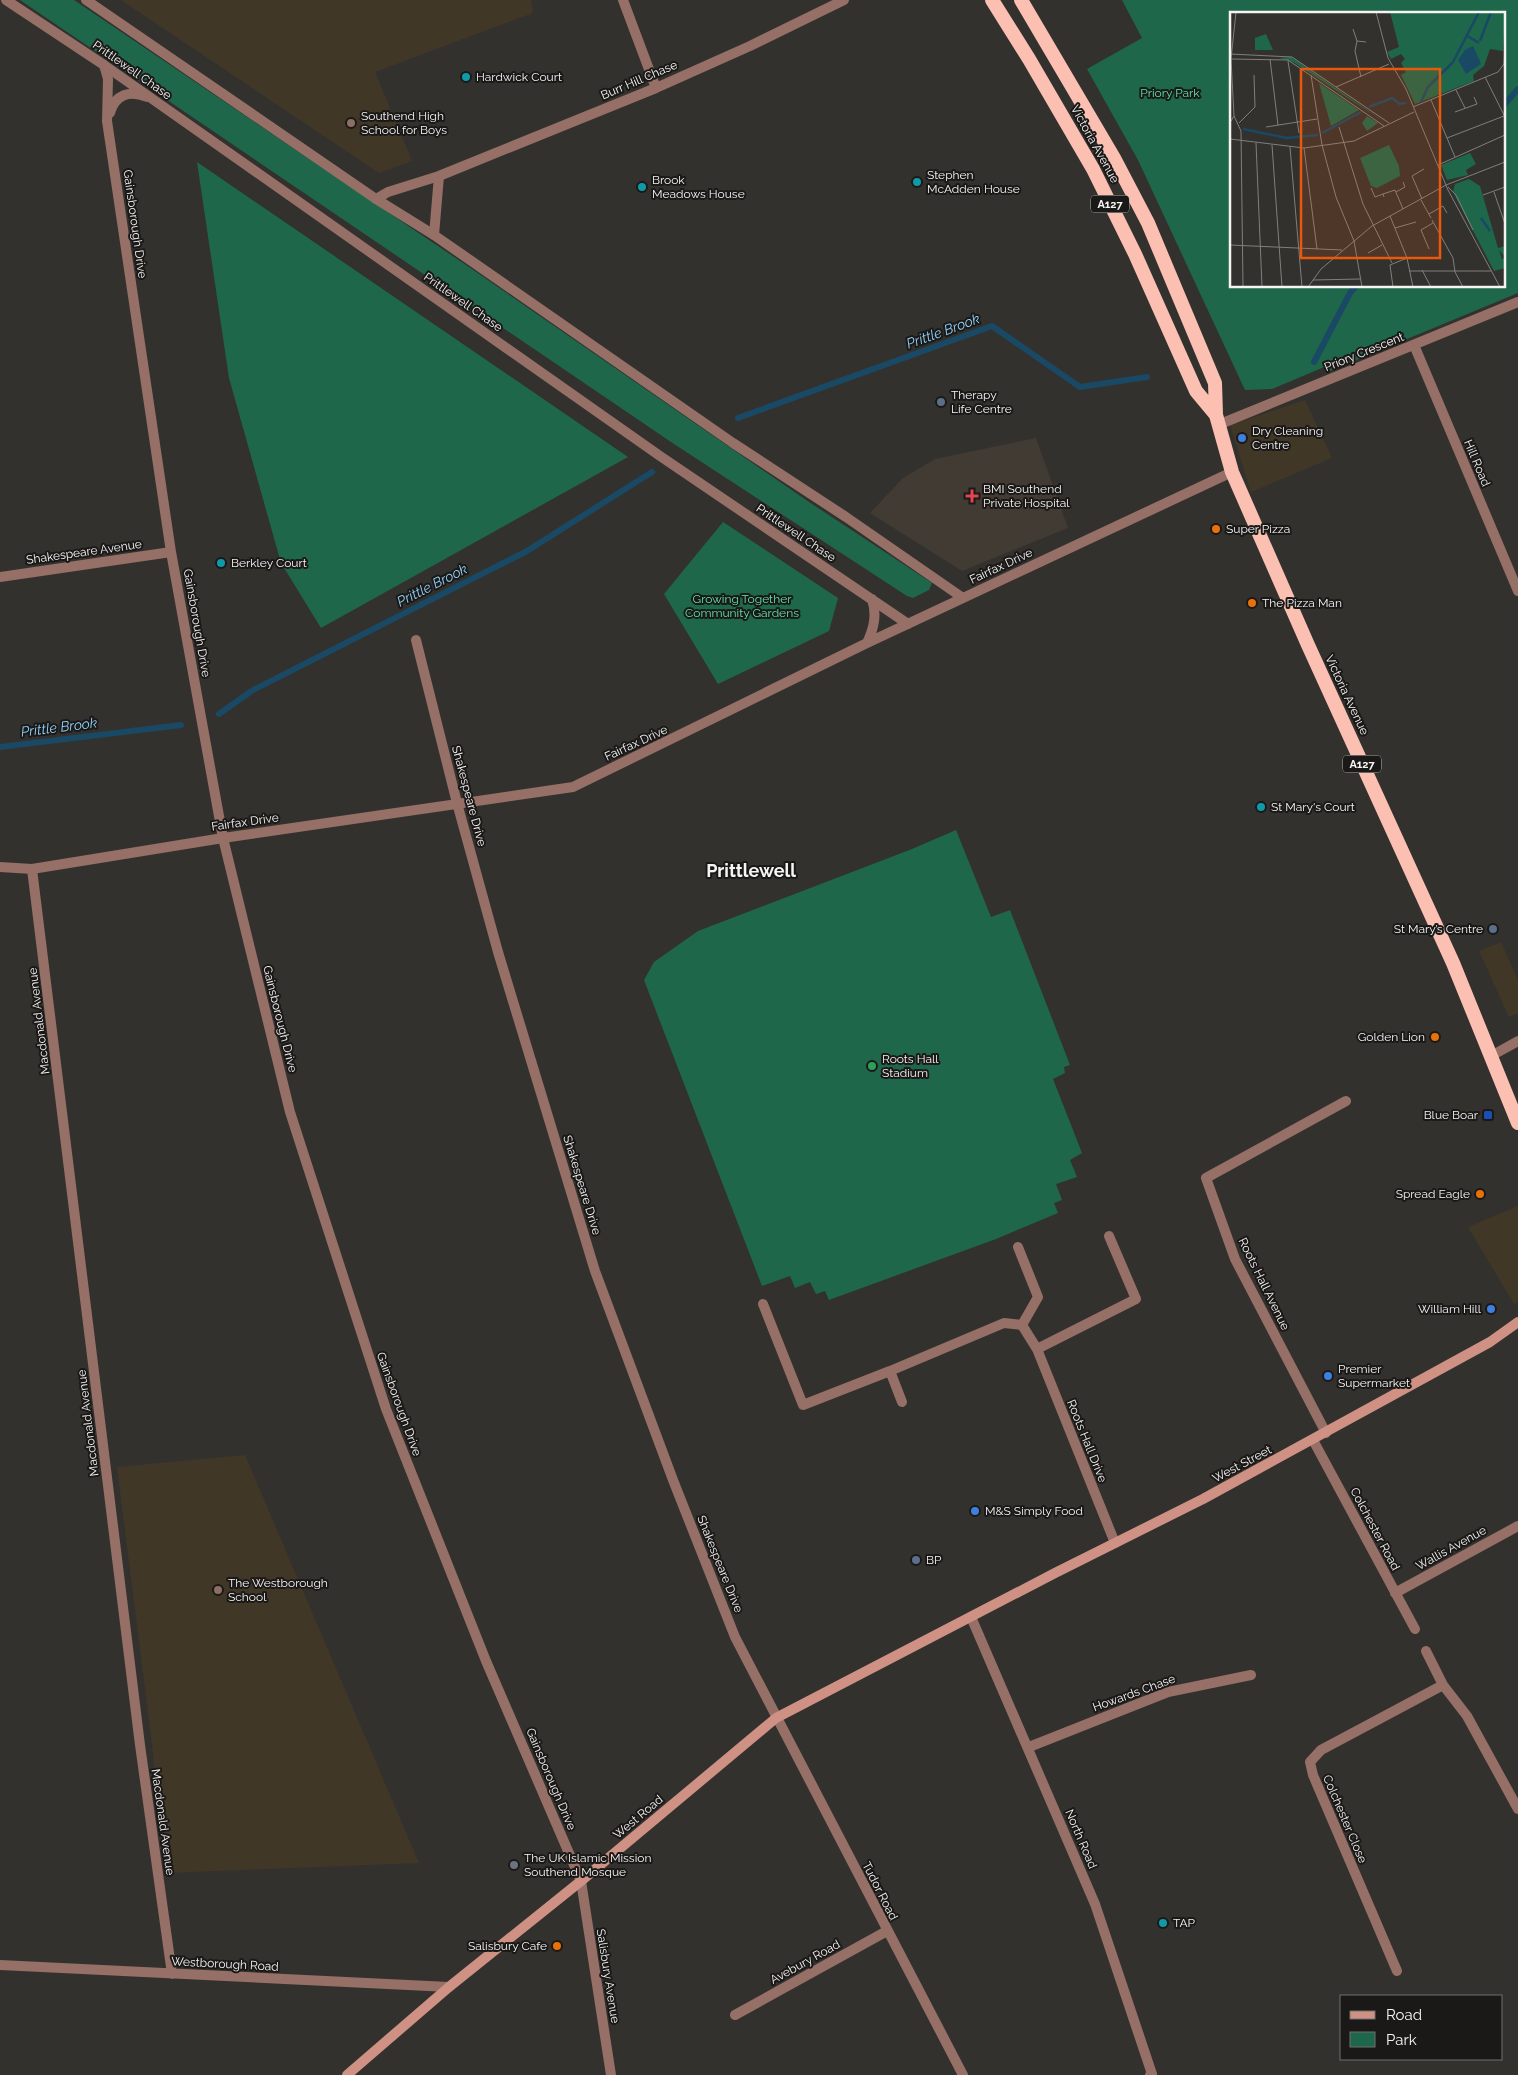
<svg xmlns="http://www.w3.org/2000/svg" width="1518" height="2075" font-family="Raleway,sans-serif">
	<rect width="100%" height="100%" fill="#33312e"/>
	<path fill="#403727" d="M 1305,400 L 1332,458 L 1251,492 L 1230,425 Z
		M 1501,942 L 1518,980 L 1518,1013 L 1509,1017 L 1479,951 Z
		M 1518,1206 L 1518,1301 L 1514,1304 L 1468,1227 Z"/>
	<path fill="#413b33" d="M 1036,438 L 1068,528 L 962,571 L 870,513 L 903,478 L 935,459 Z"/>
	<path fill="#413727" d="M 121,0 L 531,0 L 533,13 L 375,72 L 412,161 L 379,173 Z
		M 245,1455 L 355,1713 L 419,1863 L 165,1873 L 152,1744 L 117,1467 Z"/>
	<path fill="#1e674a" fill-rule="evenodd" d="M 20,0 L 74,0 L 469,267 L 809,502 L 932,583 L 929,590 L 913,598 L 907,596 L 671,442 Z
		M 1122,0 L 1518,0 L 1518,293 L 1325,373 L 1329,365 L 1272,389 L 1245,390 L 1138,160 L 1087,69 L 1142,38 ZM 1232,14 L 1504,14 L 1504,286 L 1232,286 Z
		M 197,162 L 628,457 L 321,628 L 281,563 L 229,378 Z
		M 723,522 L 838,598 L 829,631 L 718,684 L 664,594 Z
		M 956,830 L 991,917 L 1010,910 L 1070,1065 L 1064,1067 L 1065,1073 L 1053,1079 L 1082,1153 L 1070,1160 L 1077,1177 L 1056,1184 L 1062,1200 L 1054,1203 L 1058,1213 L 996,1239 L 829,1300 L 825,1291 L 816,1294 L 810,1282 L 795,1288 L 790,1276 L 762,1286 L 644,980 L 654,962 L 698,931 L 912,849 Z"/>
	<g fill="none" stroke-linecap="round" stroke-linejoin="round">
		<path stroke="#194964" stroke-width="6" d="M 1504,105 L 1518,89
			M 1314,362 L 1350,293 L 1356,286
			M 738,418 L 992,326 L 1080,387 L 1147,377
			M 219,714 L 253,690 L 527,551 L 652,472
			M 0,747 L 181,725"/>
		<path stroke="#966f66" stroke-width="10" d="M 623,0 L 656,88
			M 104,65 L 108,79 L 107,121 L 171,552 L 223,838 L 290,1112 L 386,1409 L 486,1661 L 581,1881 L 611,2075
			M 110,113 C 115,94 130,90 147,97
			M 376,199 L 388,192 L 439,176 L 656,88 L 750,46 L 844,0
			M 434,235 L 439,176
			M 1414,345 L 1518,591
			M 1218,425 L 1518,302
			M 0,577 L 171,552
			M 416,640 L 457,803 L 498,952 L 595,1271 L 673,1480 L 735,1637 L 963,2075
			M 32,869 L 140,1745 L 172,1974
			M 1491,1056 L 1518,1041
			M 1018,1247 L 1038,1297 L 1022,1325
			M 763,1304 L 803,1405 L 890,1371
			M 1037,1349 L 1136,1299 L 1109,1236
			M 902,1402 L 890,1371 L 1004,1323 L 1022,1325 L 1037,1349 L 1115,1543
			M 1326,1433 L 1235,1259 L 1206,1178 L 1346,1101
			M 1313,1440 L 1415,1629
			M 1395,1593 L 1518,1526
			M 971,1617 L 1095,1904 L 1152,2074 L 1150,2075
			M 1426,1651 L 1443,1685 L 1467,1716 L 1518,1809
			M 1029,1747 L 1168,1692 L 1251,1675
			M 0,1965 L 449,1987
			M 1397,1971 L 1313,1775 L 1310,1762 L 1321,1750 L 1443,1685
			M 735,2015 L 887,1931"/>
		<path stroke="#966f66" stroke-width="10" d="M 6,0 L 104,65 L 660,456 L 908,624
			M 86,0 L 376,199 L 434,235 L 733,443 L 846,517 L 963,598
			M 867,643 C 874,628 877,615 872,599
			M 0,867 L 32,869 L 223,838 L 573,787 L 867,643 L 1232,472"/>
		<path stroke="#ce9183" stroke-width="10" d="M 347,2075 L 449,1987 L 581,1881 L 776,1718 L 1055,1573 L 1203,1499 L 1490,1342 L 1518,1322"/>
		<path stroke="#fbc0b2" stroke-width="14" d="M 992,0 L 1029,59 L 1093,169 L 1135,254 L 1196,391 L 1216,415
			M 1021,0 L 1114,158 L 1148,223 L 1215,383 L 1216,415 L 1232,472 L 1308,645 L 1453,963 L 1518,1123"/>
	</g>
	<g fill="#0f9aa8" stroke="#1a1917" stroke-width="2">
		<circle cx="466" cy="77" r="5"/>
		<circle cx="917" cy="182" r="5"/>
		<circle cx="642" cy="187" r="5"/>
		<circle cx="221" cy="563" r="5"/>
		<circle cx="1261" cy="807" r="5"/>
		<circle cx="1163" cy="1923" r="5"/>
	</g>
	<g fill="#8d6e63" stroke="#1a1917" stroke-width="2">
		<circle cx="351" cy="123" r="5"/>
		<circle cx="218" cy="1590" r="5"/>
	</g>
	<g fill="#5c6f8a" stroke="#1a1917" stroke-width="2">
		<circle cx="941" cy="402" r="5"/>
		<circle cx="1493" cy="929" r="5"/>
		<circle cx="916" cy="1560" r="5"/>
	</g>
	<g fill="#3f7fe0" stroke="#1a1917" stroke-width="2">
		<circle cx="1242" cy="438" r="5"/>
		<circle cx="1491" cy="1309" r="5"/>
		<circle cx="1328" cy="1376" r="5"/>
		<circle cx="975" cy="1511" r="5"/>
	</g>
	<path fill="#e0444e" stroke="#1a1917" stroke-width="2" d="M969.5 488.5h5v5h5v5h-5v5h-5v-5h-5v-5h5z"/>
	<g fill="#e8710a" stroke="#1a1917" stroke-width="2">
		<circle cx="1216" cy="529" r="5"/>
		<circle cx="1252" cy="603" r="5"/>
		<circle cx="1435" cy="1037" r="5"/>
		<circle cx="1480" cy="1194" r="5"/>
		<circle cx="557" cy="1946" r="5"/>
	</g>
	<circle fill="#2e9e5b" stroke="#1a1917" stroke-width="2" cx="872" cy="1066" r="5"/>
	<rect fill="#1a4fb4" stroke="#1a1917" stroke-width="2" x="1483" y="1110" width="10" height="10" rx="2.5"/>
	<circle fill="#6b7280" stroke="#1a1917" stroke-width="2" cx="514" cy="1865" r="5"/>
	<g text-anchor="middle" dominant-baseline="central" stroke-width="4" stroke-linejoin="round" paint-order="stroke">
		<g fill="#1a1917" stroke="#b4b2b1" stroke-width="1">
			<rect x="1091" y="195.5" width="38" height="17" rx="4"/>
			<rect x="1343" y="755.5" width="38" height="17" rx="4"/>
		</g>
		<g font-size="11" font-weight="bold" fill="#f6f4f3">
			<text x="1110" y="204">A127</text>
			<text x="1362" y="764">A127</text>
		</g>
		<g font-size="12" fill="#f6f4f3" stroke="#1a1917">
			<text transform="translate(132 70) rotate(35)">Prittlewell Chase</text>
			<text transform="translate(639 80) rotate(-23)">Burr Hill Chase</text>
			<text transform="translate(1095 144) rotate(61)">Victoria Avenue</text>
			<text transform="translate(135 224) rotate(82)">Gainsborough Drive</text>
			<text transform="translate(463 302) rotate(35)">Prittlewell Chase</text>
			<text transform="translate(1364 352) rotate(-22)">Priory Crescent</text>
			<text transform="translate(1477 463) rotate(67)">Hill Road</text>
			<text transform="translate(796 533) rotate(34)">Prittlewell Chase</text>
			<text transform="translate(84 552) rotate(-8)">Shakespeare Avenue</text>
			<text transform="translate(1001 566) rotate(-25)">Fairfax Drive</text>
			<text transform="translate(197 623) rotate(80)">Gainsborough Drive</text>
			<text transform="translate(1347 695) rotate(65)">Victoria Avenue</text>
			<text transform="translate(636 743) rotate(-25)">Fairfax Drive</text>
			<text transform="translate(469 796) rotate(75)">Shakespeare Drive</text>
			<text transform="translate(245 822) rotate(-8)">Fairfax Drive</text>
			<text transform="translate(280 1019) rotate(76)">Gainsborough Drive</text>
			<text transform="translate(39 1021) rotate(-97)">Macdonald Avenue</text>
			<text transform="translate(582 1185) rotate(73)">Shakespeare Drive</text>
			<text transform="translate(1264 1284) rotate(64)">Roots Hall Avenue</text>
			<text transform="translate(399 1404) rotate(70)">Gainsborough Drive</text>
			<text transform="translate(88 1423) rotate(-97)">Macdonald Avenue</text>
			<text transform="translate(1087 1441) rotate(68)">Roots Hall Drive</text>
			<text transform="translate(1242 1464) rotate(-28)">West Street</text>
			<text transform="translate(1375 1529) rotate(62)">Colchester Road</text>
			<text transform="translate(1451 1548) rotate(-29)">Wallis Avenue</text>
			<text transform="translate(720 1564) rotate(68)">Shakespeare Drive</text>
			<text transform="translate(1134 1693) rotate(-20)">Howards Chase</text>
			<text transform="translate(551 1779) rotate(67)">Gainsborough Drive</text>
			<text transform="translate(638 1817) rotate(-40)">West Road</text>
			<text transform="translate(1345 1819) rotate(67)">Colchester Close</text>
			<text transform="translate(163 1822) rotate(82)">Macdonald Avenue</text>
			<text transform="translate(1081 1839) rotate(67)">North Road</text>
			<text transform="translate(880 1891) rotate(63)">Tudor Road</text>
			<text transform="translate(805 1962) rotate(-29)">Avebury Road</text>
			<text transform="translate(225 1964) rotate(3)">Westborough Road</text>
			<text transform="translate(608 1976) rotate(81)">Salisbury Avenue</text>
		</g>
		<g font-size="12" fill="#f6f4f3" stroke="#1a1917" text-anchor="start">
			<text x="476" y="77">Hardwick Court</text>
			<text x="361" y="116">Southend High<tspan x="361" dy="14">School for Boys</tspan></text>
			<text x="927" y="175">Stephen<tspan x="927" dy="14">McAdden House</tspan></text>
			<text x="652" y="180">Brook<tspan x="652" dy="14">Meadows House</tspan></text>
			<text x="951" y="395">Therapy<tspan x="951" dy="14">Life Centre</tspan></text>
			<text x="1252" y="431">Dry Cleaning<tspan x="1252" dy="14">Centre</tspan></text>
			<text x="983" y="489">BMI Southend<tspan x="983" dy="14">Private Hospital</tspan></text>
			<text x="1226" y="529">Super Pizza</text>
			<text x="231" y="563">Berkley Court</text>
			<text x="1262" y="603">The Pizza Man</text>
			<text x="1271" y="807">St Mary's Court</text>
			<text x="1483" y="929" text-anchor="end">St Mary’s Centre</text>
			<text x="1425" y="1037" text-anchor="end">Golden Lion</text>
			<text x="882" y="1059">Roots Hall<tspan x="882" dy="14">Stadium</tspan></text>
			<text x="1478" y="1115" text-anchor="end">Blue Boar</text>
			<text x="1470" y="1194" text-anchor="end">Spread Eagle</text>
			<text x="1481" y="1309" text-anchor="end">William Hill</text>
			<text x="1338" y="1369">Premier<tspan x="1338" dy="14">Supermarket</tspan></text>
			<text x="985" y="1511">M&amp;S Simply Food</text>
			<text x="926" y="1560">BP</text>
			<text x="228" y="1583">The Westborough<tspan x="228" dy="14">School</tspan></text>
			<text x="524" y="1858">The UK Islamic Mission<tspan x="524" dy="14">Southend Mosque</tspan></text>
			<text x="1173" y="1923">TAP</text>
			<text x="547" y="1946" text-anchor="end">Salisbury Cafe</text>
		</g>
		<g font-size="12" fill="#5ee4ac" stroke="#1a1917">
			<text x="1170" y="93">Priory Park</text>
			<text x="742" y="599">Growing Together<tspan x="742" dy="14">Community Gardens</tspan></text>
		</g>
		<g font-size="14" font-style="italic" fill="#91d1f9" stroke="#1a1917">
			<text transform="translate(943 331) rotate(-20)">Prittle Brook</text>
			<text transform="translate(432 585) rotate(-27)">Prittle Brook</text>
			<text transform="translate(59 727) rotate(-7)">Prittle Brook</text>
		</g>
		<g font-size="18" font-weight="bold" fill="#f6f4f3" stroke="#1a1917">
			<text x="751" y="870">Prittlewell</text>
		</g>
	</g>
	<g transform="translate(1230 12)">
		<rect width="275" height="275" fill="#33312e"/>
		<path d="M 160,0 L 275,0 L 273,39 L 260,37 L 254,54 L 243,63 L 244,69 L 185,92 L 171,63 L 176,60 L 171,51 L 175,47 L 171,42 L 161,47 L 157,40 L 169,35 ZM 36,22 L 43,38 L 25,38 L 25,26 ZM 61,45 L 156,111 L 63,50 L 49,46 ZM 89,71 L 129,98 L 101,114 ZM 137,104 L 148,111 L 137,119 L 132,111 ZM 159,133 L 169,154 L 170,164 L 147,176 L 141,174 L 130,146 ZM 240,141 L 246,152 L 236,158 L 238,163 L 217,168 L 211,153 ZM 239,167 L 250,174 L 268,236 L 275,234 L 275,245 L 269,238 L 272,247 L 275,246 L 275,256 L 264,259 L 223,180 L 225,172 Z" fill="#1e674a"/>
		<path d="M 243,34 L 251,52 L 236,62 L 228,48 L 235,38 Z" fill="#194964"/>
		<path fill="none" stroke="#194964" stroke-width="2.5" d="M 236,23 L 249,31M 250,29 L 261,0M 191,90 L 198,75 L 223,50 L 249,0M 139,95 L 162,86 L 170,92 L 176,91M 13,117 L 57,126 L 88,123M 92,121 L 131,100M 251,206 L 260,219"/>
		<path fill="none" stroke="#817f7d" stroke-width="1" d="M 146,0 L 158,46 L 176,77 L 218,178 L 270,275M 123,17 L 127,29 L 136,30M 127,29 L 125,39 L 131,65M 0,42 L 62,45 L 159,111M 0,47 L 58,48 L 154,114M 40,47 L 48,113M 58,49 L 69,121M 81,63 L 92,133 L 106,185 L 124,229 L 132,275M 255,65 L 275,105M 106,75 L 159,52M 226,78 L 235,96M 201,88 L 225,145M 183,95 L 268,60 L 274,52 L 275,34M 225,100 L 247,92 L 244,85M 4,104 L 11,119 L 13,275M 1,109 L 4,104 L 1,47 L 6,0M 9,111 L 25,95 L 24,63M 36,115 L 87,107M 109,115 L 133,192 L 162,251M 217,126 L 274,104M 0,127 L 74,136 L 124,129 L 184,100M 26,131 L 32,275M 42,133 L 52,275M 60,135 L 72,275M 74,136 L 87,237M 208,153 L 275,123M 218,175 L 226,183 L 243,218M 141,176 L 145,185 L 153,182M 166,180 L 175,175 L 173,170M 264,180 L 275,212M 253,183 L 275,175M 154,185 L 153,182 L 165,178 L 173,197M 192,187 L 182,164 L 194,157M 191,188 L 201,206M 199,202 L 213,194 L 217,201M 160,204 L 177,246 L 160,253 L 163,275M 202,208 L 223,246 L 225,260 L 233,275M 165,216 L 186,210M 0,233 L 112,238M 199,237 L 191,218 L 203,211M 138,241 L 152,233M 177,246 L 183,275M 192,258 L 201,275M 179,259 L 261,259M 83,268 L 130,267M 78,275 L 91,257 L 142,214 L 216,173 L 275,150"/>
		<path fill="#e8590c" fill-opacity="0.15" stroke="#e8590c" stroke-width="2.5" d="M 71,57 L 210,57 L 210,246 L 71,246 Z"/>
		<rect width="275" height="275" fill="none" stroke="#f6f4f3" stroke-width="2.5"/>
	</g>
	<rect x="1340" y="1995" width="162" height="65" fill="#1a1917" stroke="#72716f"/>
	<rect x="1350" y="2011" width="25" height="8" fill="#ce9183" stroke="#72716f"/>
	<text x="1386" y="2020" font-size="15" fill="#f6f4f3">Road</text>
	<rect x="1350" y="2032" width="25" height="15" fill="#1e674a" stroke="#72716f"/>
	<text x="1386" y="2045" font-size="15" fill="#f6f4f3">Park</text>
</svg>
